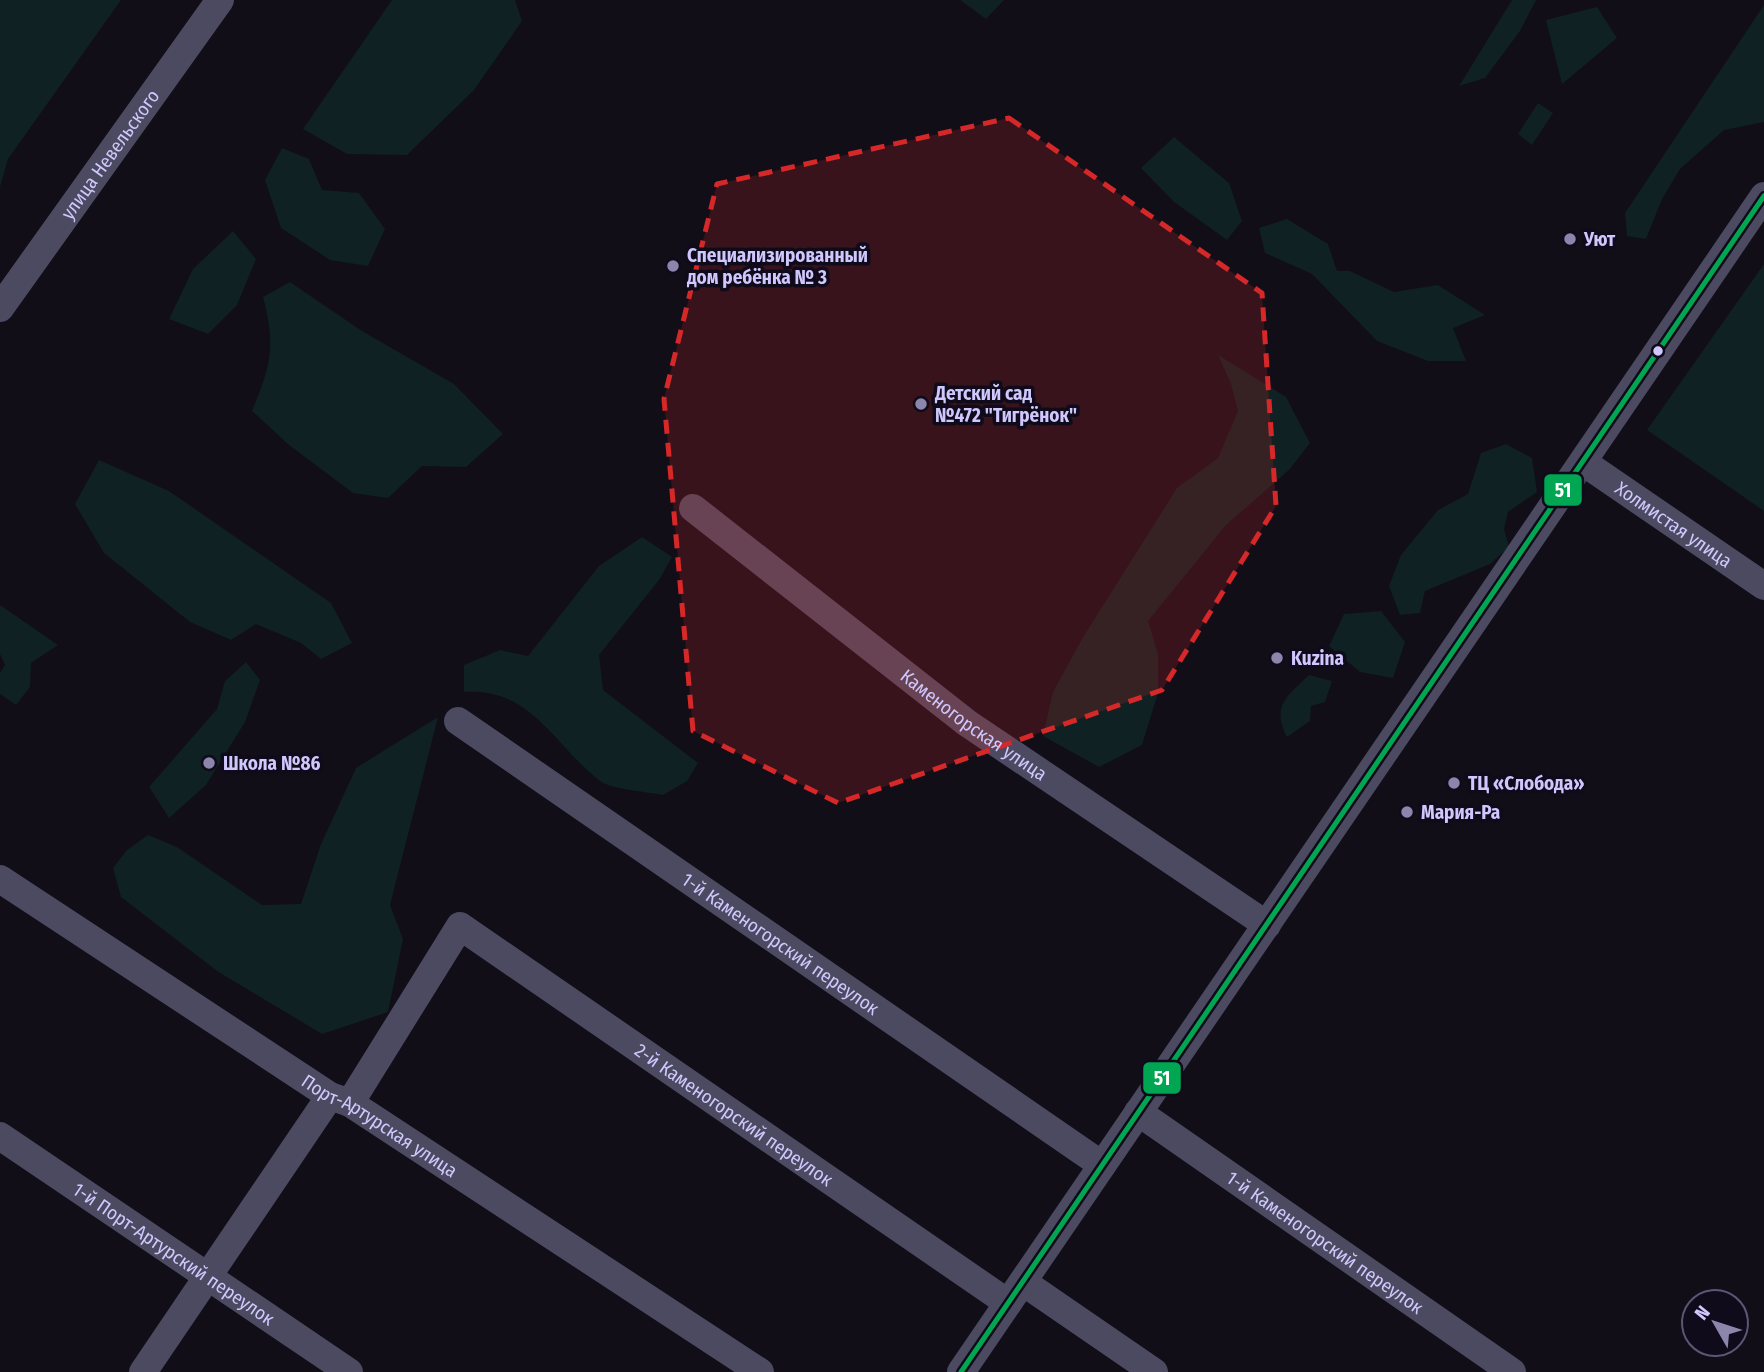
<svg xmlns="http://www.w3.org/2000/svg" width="1764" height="1372" font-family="'Fira Sans Condensed',sans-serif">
	<rect width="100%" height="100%" fill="#110e18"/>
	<path fill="#0f2122" d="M 0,0 L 121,0 L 8,159 L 0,187 Z
		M 392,0 L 515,0 L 522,21 L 474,90 L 407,155 L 347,154 L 303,129 Z
		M 960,0 L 1004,0 L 986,19 Z
		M 1512,0 L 1536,0 L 1520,31 L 1485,78 L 1459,86 Z
		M 1764,5 L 1764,122 L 1724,130 L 1680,169 L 1662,199 L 1646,239 L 1627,236 L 1625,213 Z
		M 1597,7 L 1617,38 L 1562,84 L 1546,20 Z
		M 1538,103 L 1553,113 L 1532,145 L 1518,134 Z
		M 1174,137 L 1229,183 L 1242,221 L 1227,240 L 1174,202 L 1141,168 Z
		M 282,148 L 309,159 L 322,190 L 359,193 L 385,229 L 368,266 L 330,260 L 281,228 L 265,180 Z
		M 1287,219 L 1328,244 L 1337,271 L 1350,271 L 1394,292 L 1438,285 L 1485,315 L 1453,328 L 1466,361 L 1428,361 L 1377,341 L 1312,274 L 1265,253 L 1259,228 Z
		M 233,231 L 256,259 L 237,305 L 208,334 L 169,319 L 193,269 Z
		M 1764,264 L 1764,511 L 1647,430 Z
		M 290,282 L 362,331 L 454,384 L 503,434 L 466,467 L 422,466 L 388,498 L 353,493 L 289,445 L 252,411 C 271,364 276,348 263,297 Z
		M 1218,355 L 1286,397 L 1310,443 L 1289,470 L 1226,525 L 1148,621 L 1158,654 L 1158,693 L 1142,745 L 1099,767 L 1043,736 L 1053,692 L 1082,639 L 1177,488 L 1218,458 L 1238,411 L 1231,384 Z
		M 1506,444 L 1532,458 L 1537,492 L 1508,512 L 1504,529 L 1509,547 L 1490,564 L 1425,591 L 1420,613 L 1400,615 L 1389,586 L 1401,555 L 1438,510 L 1468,494 L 1481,453 Z
		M 99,460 L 169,491 L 331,603 L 352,643 L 321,659 L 301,643 L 256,624 L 231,640 L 190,622 L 104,553 L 75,504 Z
		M 642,537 L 672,557 L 659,580 L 599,655 L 603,690 L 698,763 L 687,781 L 663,795 C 648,792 610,789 600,781 C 554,745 531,687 464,692 L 464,665 L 500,650 L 528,656 L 599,566 Z
		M 0,605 L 58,645 L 31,663 L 30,687 L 16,705 L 0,694 L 0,673 L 5,665 L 0,654 Z
		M 1381,611 L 1405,642 L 1393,678 L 1360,672 L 1329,646 L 1344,614 Z
		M 246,662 L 260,680 L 245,722 L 206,785 L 169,818 L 149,787 L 217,709 L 225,681 Z
		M 1309,675 L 1332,681 L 1325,702 L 1311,706 L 1310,721 L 1287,737 C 1271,706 1287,696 1309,675 Z
		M 438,717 L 390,905 L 403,939 L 388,1012 L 322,1034 L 217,971 L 121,897 L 113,868 L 127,850 L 148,835 L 177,847 L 262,905 L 301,904 L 321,844 L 356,768 Z"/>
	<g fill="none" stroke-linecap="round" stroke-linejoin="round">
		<g stroke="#4c4a60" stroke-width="28">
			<path id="s1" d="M 0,308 L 220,0"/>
			<path id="s2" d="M 1583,462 L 1764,586"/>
			<path id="s3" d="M 693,508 L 967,723 L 1267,925"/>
			<path id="s4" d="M 458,721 L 1102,1165"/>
			<path id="s5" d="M 0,879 L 330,1096 L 350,1103 L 760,1372"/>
			<path id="s6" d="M 350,1103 L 460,926 L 1008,1303"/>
			<path id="s7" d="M 1138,1112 L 1512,1372"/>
			<path id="s8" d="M 0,1136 L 349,1372"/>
			<path d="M 1023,1282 L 1154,1372"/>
			<path d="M 143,1372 L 330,1096"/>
			<path d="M 961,1372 L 1764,196"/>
		</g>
		<defs>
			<path id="bus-1" d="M 961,1372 L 1764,196"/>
		</defs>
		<use href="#bus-1" stroke="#0f0b1b" stroke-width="10"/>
		<use href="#bus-1" stroke="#00a651" stroke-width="5"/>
	</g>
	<path fill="#d62828" fill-opacity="0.2" stroke="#d62828" stroke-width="5" stroke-dasharray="14 9" stroke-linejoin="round" d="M 1009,118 L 1262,293 L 1276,506 L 1162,690 L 838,803 L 693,731 L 664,399 L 717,184 Z"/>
	<g fill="#8c86ad" stroke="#0f0b1b" stroke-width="2.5">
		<circle cx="1570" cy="239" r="7"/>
		<circle cx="673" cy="266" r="7"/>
		<circle cx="921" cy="404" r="7"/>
		<circle cx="1277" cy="658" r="7"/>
		<circle cx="209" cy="763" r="7"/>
		<circle cx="1454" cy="783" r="7"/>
		<circle cx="1407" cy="812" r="7"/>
	</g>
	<circle fill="#cfc7fd" stroke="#0f0b1b" stroke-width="2.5" cx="1658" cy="351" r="6"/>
	<g text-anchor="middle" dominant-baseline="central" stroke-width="7" stroke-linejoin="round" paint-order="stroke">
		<g font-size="19" fill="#cfc7fd" stroke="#0f0b1b">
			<text stroke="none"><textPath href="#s1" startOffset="189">улица Невельского</textPath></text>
			<text stroke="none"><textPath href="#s2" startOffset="110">Холмистая улица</textPath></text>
			<text stroke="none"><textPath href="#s3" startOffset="355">Каменогорская улица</textPath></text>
			<text stroke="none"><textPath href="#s4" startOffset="392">1-й Каменогорский переулок</textPath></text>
			<text stroke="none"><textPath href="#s6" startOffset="541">2-й Каменогорский переулок</textPath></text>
			<text stroke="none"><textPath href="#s5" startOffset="453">Порт-Артурская улица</textPath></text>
			<text stroke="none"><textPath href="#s7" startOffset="228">1-й Каменогорский переулок</textPath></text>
			<text stroke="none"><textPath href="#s8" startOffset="210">1-й Порт-Артурский переулок</textPath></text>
		</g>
		<g font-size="19" font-weight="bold" fill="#cfc7fd" stroke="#0f0b1b" text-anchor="start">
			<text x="1584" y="239">Уют</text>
			<text x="687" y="255">Специализированный<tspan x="687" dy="22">дом ребёнка № 3</tspan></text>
			<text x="935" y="393">Детский сад<tspan x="935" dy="22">№472 "Тигрёнок"</tspan></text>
			<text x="1291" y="658">Kuzina</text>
			<text x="223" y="763">Школа №86</text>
			<text x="1468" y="783">ТЦ «Слобода»</text>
			<text x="1421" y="812">Мария-Ра</text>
		</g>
	</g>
	<g stroke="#0f0b1b" stroke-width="2.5">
		<rect x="1543" y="473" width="40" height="34" rx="7" fill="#00a651"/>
		<rect x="1142" y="1061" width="40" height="34" rx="7" fill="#00a651"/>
	</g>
	<g font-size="19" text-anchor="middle" font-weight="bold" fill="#fff">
		<text x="1563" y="497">51</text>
		<text x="1162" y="1085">51</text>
	</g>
	<g transform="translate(1715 1323) rotate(309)"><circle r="33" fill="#0f0b1b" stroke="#5c5675" stroke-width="2"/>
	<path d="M0-5L12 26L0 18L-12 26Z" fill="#8c86ad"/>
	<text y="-10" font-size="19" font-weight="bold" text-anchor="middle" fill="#cfc7fd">N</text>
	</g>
</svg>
